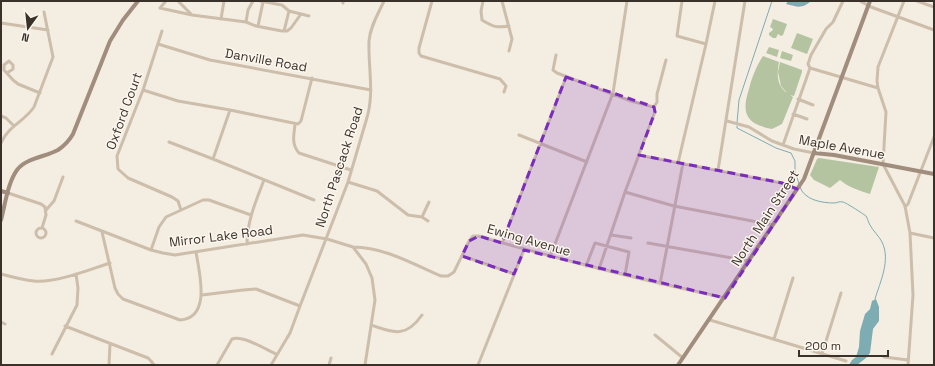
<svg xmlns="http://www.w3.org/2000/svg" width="935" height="366" font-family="'Space Grotesk',sans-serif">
	<rect width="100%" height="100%" fill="#f4ede1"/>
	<path fill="#b5c4a0" d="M 773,19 L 787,24 L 783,35 L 781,36 L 778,34 L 776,38 L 773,38 L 769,35 L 769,33 L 773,30 L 772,28 L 770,27 Z
		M 797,33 L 813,39 L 807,54 L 791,48 Z
		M 769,47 L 779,50 L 777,57 L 766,53 Z
		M 782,51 L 793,55 L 791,61 L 780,58 Z
		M 763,56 L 779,62 C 777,73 776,85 787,93 L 781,86 L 778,72 L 780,62 L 802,70 L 802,72 L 794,96 L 790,95 L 793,97 L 782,124 L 772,129 C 746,124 741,113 749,89 C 752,77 756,67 763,56 Z
		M 819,158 L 879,167 L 870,194 C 860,191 848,187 840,180 L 830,188 L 814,180 L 810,175 L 817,159 Z"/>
	<path fill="#7eacb3" d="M 788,1 L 811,1 C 802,9 798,7 786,4 Z
		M 876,299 L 879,307 L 879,321 L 873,329 L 870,353 L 866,358 L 857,365 L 849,365 L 852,360 L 856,357 L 859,347 L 860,331 L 865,314 L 870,309 L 872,301 Z"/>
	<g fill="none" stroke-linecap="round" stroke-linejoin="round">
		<path stroke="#7eacb3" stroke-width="1" d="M 737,123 L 739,100 L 772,1
			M 737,126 L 737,128 L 776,148 L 791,153 L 795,161 L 795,171 L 799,184
			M 800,187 C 804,200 822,203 834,203 C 837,203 839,201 843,202 C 845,202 865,215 866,216 C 868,219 868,222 870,225 C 873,231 879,236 882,242 C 891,260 880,282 875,299"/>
		<path stroke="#cdbeac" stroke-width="3" d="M 166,1 L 160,8 L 192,15 L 246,22 L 256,26 L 282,31 L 287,31 L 291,28 L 301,14 L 289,11 L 282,5 L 260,1
			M 178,1 L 192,15
			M 432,1 L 419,48 L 419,53 L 421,56 L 500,79 L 506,86 L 504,92
			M 483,1 L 481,11 L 482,20 C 493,27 497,28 509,26
			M 502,1 L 512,39 L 509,51
			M 682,1 L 677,36 L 706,44
			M 860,1 L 871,7 L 934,30
			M 904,1 L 878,67 L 877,81 L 878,88 L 886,112 L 883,164 L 905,206 L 910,233 L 913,295 L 908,365
			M 917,1 L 934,7
			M 343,3 L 343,1
			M 301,14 L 309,16
			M 221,19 L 224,1
			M 246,22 L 248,10 L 253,1
			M 1,23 L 48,30
			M 258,26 L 263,2
			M 162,31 L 143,90 L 117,156 L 118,169 L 128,178 L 172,197 L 178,201 L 181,210
			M 284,31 L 289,11
			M 158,44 L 210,60 L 371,90
			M 556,55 L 553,70 L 557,73 L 631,101 L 654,107
			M 810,68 L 808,64 L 811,55 L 826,29 L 833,22 L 843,1
			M 810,68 L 878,88
			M 7,73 L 13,69 L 13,65 L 9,61 L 4,65 L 4,70 L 13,80 L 18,84 L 40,93
			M 143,90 L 178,101 L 230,110 L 298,124 L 301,121 L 312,78
			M 798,99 L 813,105
			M 654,107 L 657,102 L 657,94 L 666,60
			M 793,114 L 807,119
			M 1,116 L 6,118 L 14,126
			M 727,121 L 749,127 L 772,141 L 794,149 L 814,153
			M 295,124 C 294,135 291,144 299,153 L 351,170
			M 519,135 L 587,162
			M 169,142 L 213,159 L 314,200
			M 1,143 C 9,125 24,122 34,107 L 53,57 L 44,12
			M 783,145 L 810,68
			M 639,155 L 782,183 L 797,189
			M 213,159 L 230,110
			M 678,163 L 706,44 L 715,1
			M 718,170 L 745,1
			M 348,182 L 377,191 L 408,215 L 422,217 L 428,221
			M 625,192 L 674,206 L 773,225
			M 8,193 L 41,204 L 45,207 L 46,215 L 42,228
			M 905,207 L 908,204 L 934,137
			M 46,210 L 54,201 L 63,177
			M 422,217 L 429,202
			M 76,221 L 151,250 L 163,253 L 175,255 L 303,235 L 327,239 L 353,247 L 366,264 L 372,278 L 375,300 L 365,365
			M36 233a5 5 0 1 1 10 0a5 5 0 1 1-10 0Z
			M 102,232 L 115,288 L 118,294 L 123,299 L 180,320 C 212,318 199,272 196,252
			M 910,233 L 934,238
			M 611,235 L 631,238
			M 502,243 L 566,77
			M 648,243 L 749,261
			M 247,244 C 247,221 256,201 264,180
			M 353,247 C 384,247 413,264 441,276 L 448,276 L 454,272 L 469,241 L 473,236 L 479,236 C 560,260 642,280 725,298
			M 151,250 L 159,227 L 166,217 L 203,200 L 209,200 L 251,215
			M 462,256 L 514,274
			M 550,257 L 613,93 L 627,1
			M 586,266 L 595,243 L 629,252 L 625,275
			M 599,269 L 625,192 L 655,112 L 654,107
			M 1,274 C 12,277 23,280 34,281 C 56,283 88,270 110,263
			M 660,284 L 683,163
			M 202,295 L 243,290 L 256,289 L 300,306
			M 710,320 L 846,361
			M 1,322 L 5,324
			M 371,325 C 394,333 406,338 422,315
			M 65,326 L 148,358 L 151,361 L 154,365
			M 655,335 L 683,358
			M 774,339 L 793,278
			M 52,354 L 77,305 L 78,288 L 76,274
			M 822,354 L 841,293
			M 884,357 L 908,360
			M 109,365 L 110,344
			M 217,365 L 232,339 C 243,335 265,349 276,354
			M 271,365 L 290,333 L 300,306 L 348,182 L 366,121 C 375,94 368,68 369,41 C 370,27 378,14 384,1
			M 329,365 L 331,358
			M 478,365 L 524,250"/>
		<path stroke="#a18d7d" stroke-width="4" d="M 814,153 L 834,155 L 934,174
			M 1,191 L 8,193
			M 1,220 C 5,205 8,182 17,170 C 26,158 45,157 58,150 C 64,146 69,141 73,134 L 110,41 L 123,20 L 138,1
			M 678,365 L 804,179 L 870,1"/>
	</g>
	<path fill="#7b2cbf" fill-opacity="0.2" stroke="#7b2cbf" stroke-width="3" stroke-dasharray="8 5" stroke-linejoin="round" d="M 566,77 L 654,107 L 655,112 L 639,155 L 782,183 L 797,189 L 725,298 L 524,250 L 514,274 L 462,256 L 469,241 L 479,236 L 502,243 Z"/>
	<g text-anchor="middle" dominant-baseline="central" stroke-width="3" stroke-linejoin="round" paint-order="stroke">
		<g font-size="13" fill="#3b312b" stroke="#fbf6ee">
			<text transform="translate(266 60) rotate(10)">Danville Road</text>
			<text transform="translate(124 111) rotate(-70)">Oxford Court</text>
			<text transform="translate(842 147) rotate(10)">Maple Avenue</text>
			<text transform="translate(339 167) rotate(-72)">North Pascack Road</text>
			<text transform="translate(765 218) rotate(-57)">North Main Street</text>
			<text transform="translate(221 236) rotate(-7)">Mirror Lake Road</text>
			<text transform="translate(529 240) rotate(16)">Ewing Avenue</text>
		</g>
	</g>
	<rect width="935" height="366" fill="none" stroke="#3b312b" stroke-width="4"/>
	<g transform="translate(28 28) rotate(195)" stroke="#fbf6ee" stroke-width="3" paint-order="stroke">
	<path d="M0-3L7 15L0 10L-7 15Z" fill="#3b312b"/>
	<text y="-6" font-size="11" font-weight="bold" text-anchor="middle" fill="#3b312b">N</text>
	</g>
	<path d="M799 350v6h89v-6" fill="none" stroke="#3b312b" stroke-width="2"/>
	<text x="805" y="350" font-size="12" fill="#3b312b" stroke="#fbf6ee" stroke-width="3" paint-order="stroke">200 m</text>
</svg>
